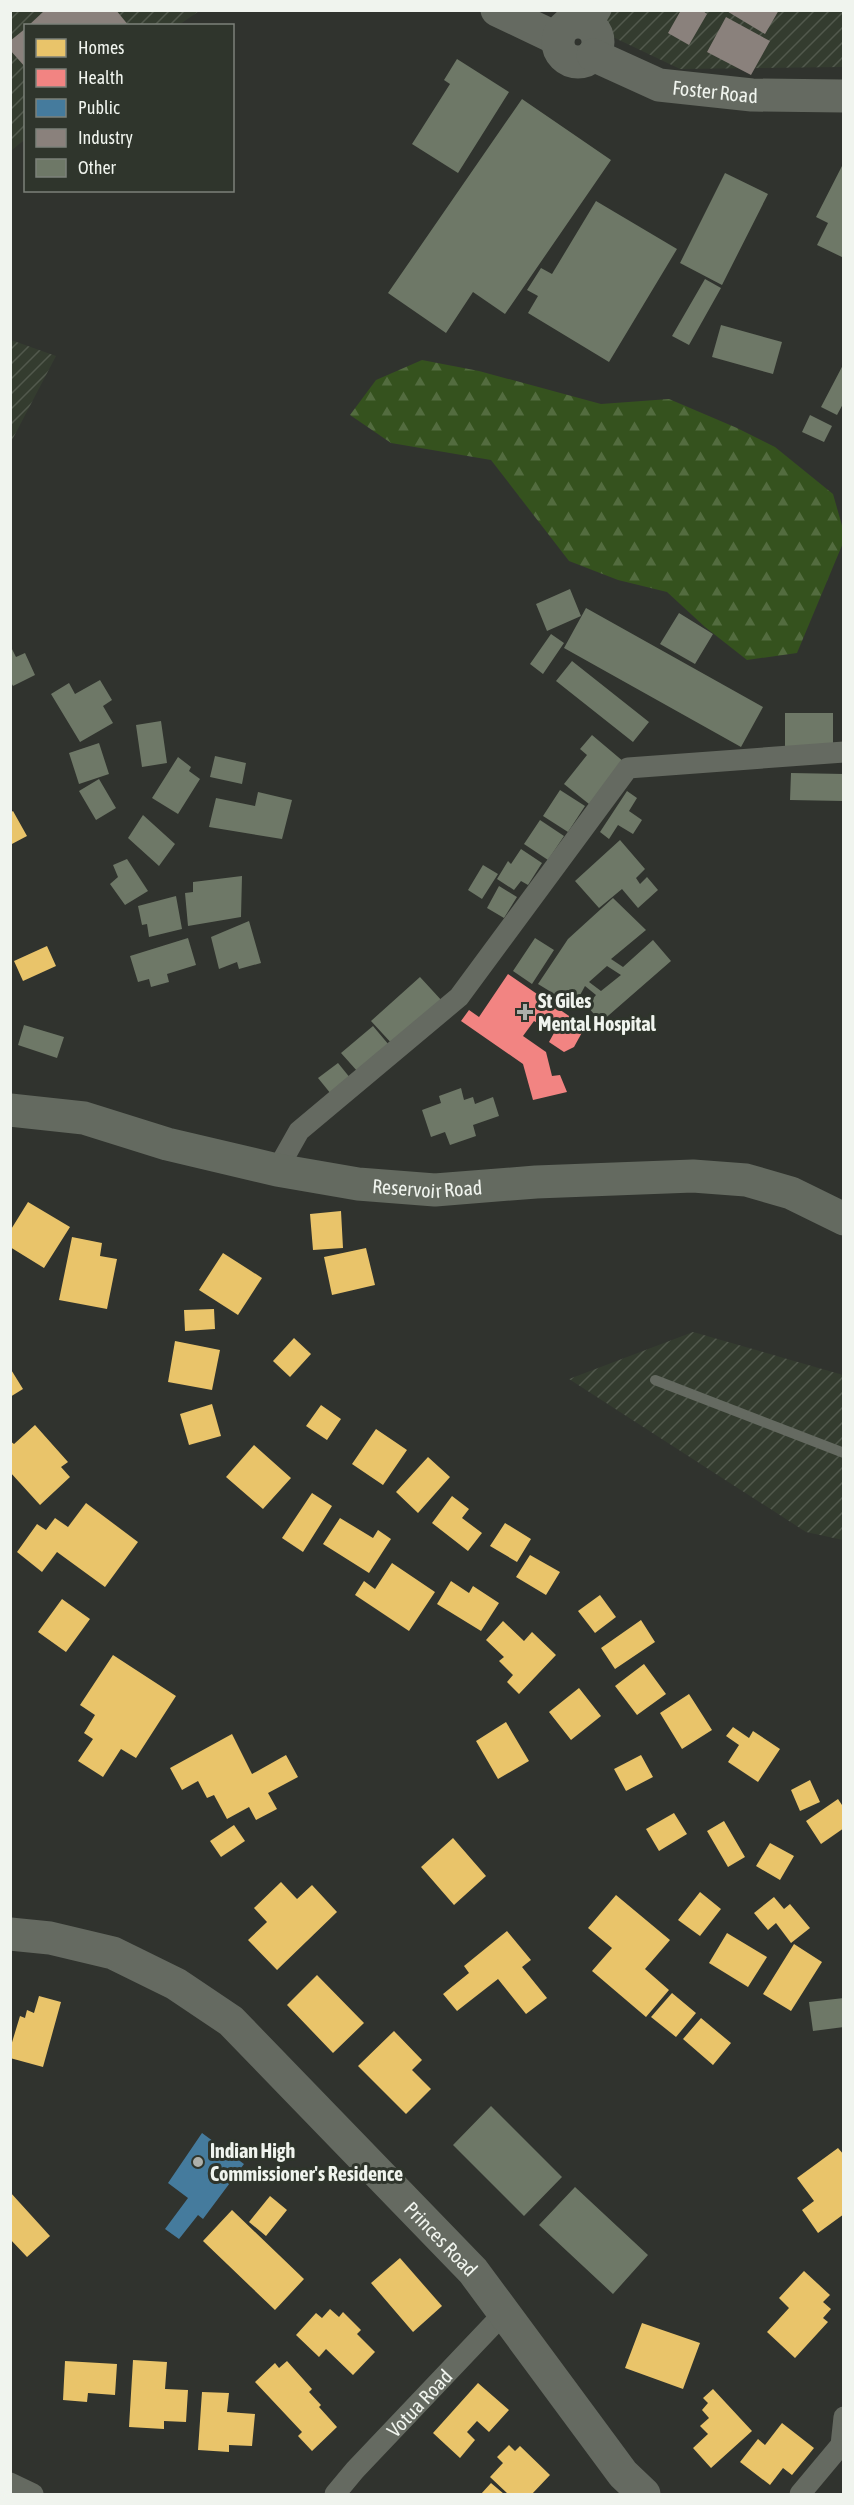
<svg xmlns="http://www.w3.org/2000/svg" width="854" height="2505" font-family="'Asap Condensed',sans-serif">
	<defs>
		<pattern id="industrial-furrows" width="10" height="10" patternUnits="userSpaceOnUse" patternTransform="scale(1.5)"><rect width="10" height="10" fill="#343c2f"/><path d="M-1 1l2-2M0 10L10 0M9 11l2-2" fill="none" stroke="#52594d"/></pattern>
		<pattern id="forest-firs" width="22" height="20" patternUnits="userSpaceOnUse" patternTransform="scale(1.5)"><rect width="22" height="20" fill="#35521e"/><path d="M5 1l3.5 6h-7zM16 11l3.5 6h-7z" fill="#536c3f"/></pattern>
	</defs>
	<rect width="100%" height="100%" fill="#30332e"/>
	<path fill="url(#industrial-furrows)" d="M 11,11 L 199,11 L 179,25 L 26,26 L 25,139 L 11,151 Z
		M 558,11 L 843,11 L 843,67 L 680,69 Z
		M 11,340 L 56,356 L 11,442 L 10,340 Z
		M 693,1332 L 843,1375 L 843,1540 L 806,1532 L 569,1379 Z"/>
	<path fill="url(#forest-firs)" d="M 422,360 L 479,371 L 601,404 L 669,399 L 737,428 L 775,447 L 833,494 L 843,529 L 843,543 L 797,653 L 747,660 L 705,627 L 667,592 L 618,580 L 569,561 L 491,460 L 391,443 L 350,415 L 376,380 Z"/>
	<path fill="#e9c46a" d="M 13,811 L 27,836 L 10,845 L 10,813 Z
		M 47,946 L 56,966 L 23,981 L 14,961 Z
		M 28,1202 L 70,1227 L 44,1268 L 10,1247 L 10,1231 Z
		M 341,1211 L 343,1248 L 313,1250 L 310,1214 Z
		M 72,1237 L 102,1243 L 100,1256 L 117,1259 L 107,1309 L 59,1300 Z
		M 366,1248 L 375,1285 L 332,1295 L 324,1257 Z
		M 223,1253 L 262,1278 L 238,1315 L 199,1290 Z
		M 214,1309 L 215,1329 L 185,1331 L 184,1310 Z
		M 294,1338 L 311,1354 L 290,1377 L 273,1361 Z
		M 175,1341 L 220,1350 L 212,1390 L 168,1382 Z
		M 10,1368 L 23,1389 L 10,1397 Z
		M 212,1404 L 221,1436 L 189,1445 L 180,1414 Z
		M 321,1405 L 341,1419 L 327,1440 L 306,1426 Z
		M 35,1425 L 68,1462 L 61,1467 L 70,1477 L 40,1505 L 10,1472 L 10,1441 L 14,1444 Z
		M 376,1429 L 407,1450 L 383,1485 L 352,1464 Z
		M 254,1445 L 291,1478 L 263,1509 L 226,1477 Z
		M 428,1457 L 450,1477 L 418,1513 L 396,1492 Z
		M 312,1493 L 332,1506 L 303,1552 L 282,1538 Z
		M 452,1496 L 469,1509 L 462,1518 L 482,1533 L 468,1551 L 432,1523 Z
		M 86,1503 L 138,1542 L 105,1587 L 57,1552 L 42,1572 L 17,1552 L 37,1524 L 46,1530 L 55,1518 L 68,1527 Z
		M 340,1518 L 373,1538 L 378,1530 L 391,1539 L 369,1573 L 323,1544 Z
		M 505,1523 L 531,1539 L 517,1562 L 490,1546 Z
		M 530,1555 L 560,1572 L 546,1595 L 516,1577 Z
		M 392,1563 L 435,1592 L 409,1631 L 355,1595 L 364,1581 L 375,1589 Z
		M 451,1581 L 469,1593 L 473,1586 L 499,1603 L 481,1631 L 437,1604 Z
		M 600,1595 L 616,1617 L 595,1633 L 578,1611 Z
		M 62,1599 L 90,1619 L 66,1652 L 38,1632 Z
		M 641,1620 L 655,1642 L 615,1669 L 601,1648 Z
		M 503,1621 L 524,1641 L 532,1632 L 556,1655 L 519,1694 L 507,1682 L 513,1675 L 499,1661 L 504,1657 L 486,1640 Z
		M 113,1655 L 176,1696 L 136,1758 L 121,1749 L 103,1777 L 78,1761 L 93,1739 L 84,1733 L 95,1715 L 80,1705 Z
		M 644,1664 L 666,1694 L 637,1715 L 615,1686 Z
		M 579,1688 L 601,1716 L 571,1740 L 549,1712 Z
		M 689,1694 L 712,1730 L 682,1749 L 660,1713 Z
		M 506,1722 L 529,1761 L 498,1779 L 476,1741 Z
		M 733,1727 L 749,1738 L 753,1731 L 780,1749 L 758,1782 L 728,1762 L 739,1745 L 726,1736 Z
		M 232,1734 L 252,1774 L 286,1755 L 298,1777 L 268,1793 L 277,1809 L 256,1820 L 249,1807 L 227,1819 L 214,1795 L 207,1798 L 198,1781 L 182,1790 L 170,1768 Z
		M 641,1755 L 653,1777 L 626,1791 L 614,1769 Z
		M 810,1780 L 820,1802 L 800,1811 L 791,1790 Z
		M 838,1799 L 844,1808 L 844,1828 L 821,1844 L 806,1821 Z
		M 674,1813 L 687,1834 L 659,1851 L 646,1829 Z
		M 724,1821 L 745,1857 L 728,1867 L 707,1831 Z
		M 234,1825 L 245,1841 L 221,1857 L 210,1841 Z
		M 453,1838 L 486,1876 L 454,1905 L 421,1867 Z
		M 770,1843 L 794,1856 L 780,1880 L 756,1866 Z
		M 281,1882 L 297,1899 L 312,1885 L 337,1912 L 277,1970 L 248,1940 L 267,1922 L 254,1908 Z
		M 700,1892 L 721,1909 L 700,1936 L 678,1920 Z
		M 616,1895 L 670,1940 L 645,1969 L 669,1990 L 646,2017 L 592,1971 L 612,1948 L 588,1928 Z
		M 774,1897 L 784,1909 L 790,1904 L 810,1928 L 791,1943 L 776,1923 L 768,1930 L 754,1913 Z
		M 507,1931 L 531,1960 L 522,1967 L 547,1998 L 526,2014 L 498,1979 L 457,2011 L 443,1994 L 469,1973 L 464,1966 Z
		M 727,1933 L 767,1957 L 748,1987 L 709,1963 Z
		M 794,1944 L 822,1962 L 791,2011 L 763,1994 Z
		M 317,1975 L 364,2023 L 333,2053 L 287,2005 Z
		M 672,1993 L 696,2013 L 676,2037 L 651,2017 Z
		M 39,1996 L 61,2002 L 43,2067 L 10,2058 L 10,2049 L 20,2016 L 25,2018 L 27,2010 L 34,2013 Z
		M 701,2018 L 731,2043 L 713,2065 L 683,2039 Z
		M 394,2031 L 422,2060 L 412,2070 L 431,2089 L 406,2114 L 358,2066 Z
		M 838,2148 L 844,2155 L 844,2214 L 818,2233 L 802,2210 L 814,2201 L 797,2178 Z
		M 10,2192 L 50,2236 L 27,2257 L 10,2239 Z
		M 270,2196 L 287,2210 L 266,2236 L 249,2222 Z
		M 232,2210 L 304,2279 L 275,2310 L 203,2241 Z
		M 400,2258 L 442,2306 L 413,2332 L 371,2283 Z
		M 804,2271 L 830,2295 L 823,2302 L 831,2309 L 823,2318 L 828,2322 L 795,2358 L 767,2332 L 789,2308 L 779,2298 Z
		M 330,2309 L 339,2317 L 343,2312 L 361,2330 L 357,2334 L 375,2352 L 353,2375 L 326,2349 L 319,2357 L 296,2335 L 316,2313 L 322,2318 Z
		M 642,2323 L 700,2343 L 683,2389 L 625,2368 Z
		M 133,2360 L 167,2362 L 165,2389 L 188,2390 L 186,2422 L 164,2421 L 164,2429 L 129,2427 Z
		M 65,2361 L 117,2364 L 115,2395 L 88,2393 L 87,2402 L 63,2400 Z
		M 287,2361 L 312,2389 L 309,2392 L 321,2405 L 319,2407 L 337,2427 L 312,2451 L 298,2436 L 302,2432 L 255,2382 L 275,2363 L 279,2368 Z
		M 478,2383 L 509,2410 L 489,2432 L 477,2421 L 467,2432 L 475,2440 L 460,2458 L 433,2433 Z
		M 713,2389 L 752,2431 L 711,2468 L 693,2448 L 708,2434 L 700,2426 L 709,2418 L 702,2410 L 708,2403 L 703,2398 Z
		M 202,2392 L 229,2393 L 227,2412 L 255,2414 L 252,2446 L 229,2445 L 229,2452 L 198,2450 Z
		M 782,2423 L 814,2448 L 792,2475 L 783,2468 L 770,2485 L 740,2462 L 758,2439 L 765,2445 Z
		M 509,2445 L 515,2451 L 520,2446 L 550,2475 L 532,2494 L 508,2494 L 490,2477 L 503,2463 L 497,2457 Z
		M 491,2483 L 504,2494 L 481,2494 Z"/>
	<path fill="#f28482" d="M 508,974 L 585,1027 L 574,1047 L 564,1052 L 549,1042 L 554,1033 L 534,1021 L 523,1036 L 546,1052 L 552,1076 L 560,1075 L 567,1092 L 533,1100 L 523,1064 L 461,1021 L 469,1010 L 479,1017 Z"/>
	<path fill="#457b9d" d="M 202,2133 L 244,2164 L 203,2219 L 198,2215 L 179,2239 L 165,2229 L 188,2198 L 168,2183 Z"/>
	<path fill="#8a817c" d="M 45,10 L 116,10 L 129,26 L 28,26 Z
		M 681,10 L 702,10 L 707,14 L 689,45 L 668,33 Z
		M 725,10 L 779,10 L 765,34 Z
		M 726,17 L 770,41 L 751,75 L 707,52 Z
		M 26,28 L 26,68 L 10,50 L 10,41 Z"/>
	<path fill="#6e7867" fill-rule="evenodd" d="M 457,59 L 509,92 L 458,173 L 412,144 L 450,84 L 444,80 Z
		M 522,99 L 611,160 L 505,314 L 473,292 L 446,333 L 388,293 Z
		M 842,166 L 844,167 L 844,258 L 817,245 L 828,223 L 816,217 Z
		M 725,173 L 768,194 L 722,285 L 680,263 Z
		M 596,201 L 677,249 L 609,362 L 528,313 L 538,296 L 527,290 L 541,268 L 552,274 Z
		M 705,279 L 721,288 L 689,345 L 672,336 Z
		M 721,325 L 782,342 L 773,374 L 712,357 Z
		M 844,363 L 844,402 L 837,415 L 821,407 Z
		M 810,415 L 832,426 L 824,442 L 802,432 Z
		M 570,589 L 581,616 L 547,631 L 536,604 Z
		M 586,608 L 763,707 L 741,747 L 564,648 Z
		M 679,613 L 713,634 L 695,664 L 660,644 Z
		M 551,634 L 564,643 L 543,674 L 530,664 Z
		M 10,645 L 16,657 L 25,653 L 35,675 L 13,686 L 10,680 Z
		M 572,661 L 649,722 L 633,742 L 556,681 Z
		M 100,680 L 112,700 L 103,706 L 113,723 L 80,742 L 51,694 L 69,683 L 75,694 Z
		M 785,713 L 833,713 L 833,747 L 785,747 Z
		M 161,721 L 167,763 L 142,767 L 136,725 Z
		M 592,735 L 624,762 L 589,804 L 564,784 L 587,755 L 580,749 Z
		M 99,743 L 109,774 L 79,784 L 69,753 Z
		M 215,756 L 246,763 L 242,784 L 210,777 Z
		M 178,757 L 191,767 L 189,771 L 200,779 L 178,814 L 152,798 Z
		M 791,773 L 844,774 L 844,801 L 790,800 Z
		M 99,779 L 116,808 L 96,820 L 79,791 Z
		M 560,790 L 585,806 L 568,832 L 543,816 Z
		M 627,791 L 637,798 L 629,811 L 642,820 L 633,834 L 618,825 L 609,839 L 600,832 Z
		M 258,792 L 292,800 L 282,839 L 209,827 L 216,798 L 255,806 Z
		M 143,815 L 175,844 L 159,866 L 128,838 Z
		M 540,820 L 564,836 L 548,860 L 524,844 Z
		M 620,840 L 645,869 L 636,878 L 640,884 L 647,877 L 658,890 L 638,908 L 622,889 L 599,908 L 575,881 Z
		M 521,849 L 542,863 L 528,885 L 521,881 L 514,890 L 497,879 L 508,861 L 511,864 Z
		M 127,859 L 148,891 L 125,905 L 110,884 L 118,877 L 113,865 Z
		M 483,865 L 498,874 L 482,899 L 468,890 Z
		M 242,876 L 241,917 L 188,926 L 185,893 L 193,892 L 193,882 Z
		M 499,886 L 517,897 L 504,918 L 487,908 Z
		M 176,896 L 182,929 L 149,937 L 147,924 L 142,925 L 138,906 Z
		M 613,898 L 646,930 L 611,959 L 623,967 L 653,940 L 671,961 L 601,1022 L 587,1006 L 596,995 L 585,986 L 574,1006 L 538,984 L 568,939 ZM 607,966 L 621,975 L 601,991 L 589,982 Z
		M 249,921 L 261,963 L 239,969 L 237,962 L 219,969 L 211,937 Z
		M 188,938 L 196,965 L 167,974 L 169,982 L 151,987 L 149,979 L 138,982 L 130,956 Z
		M 535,938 L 554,950 L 532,984 L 513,971 Z
		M 420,977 L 443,1002 L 394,1046 L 371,1021 Z
		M 24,1025 L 64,1037 L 57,1058 L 18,1045 Z
		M 373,1026 L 389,1045 L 358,1072 L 341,1053 Z
		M 338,1063 L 351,1079 L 331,1094 L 318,1078 Z
		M 461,1088 L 464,1100 L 473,1097 L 475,1104 L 493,1097 L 499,1116 L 473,1125 L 476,1136 L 450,1145 L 445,1132 L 431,1137 L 422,1110 L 441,1103 L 439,1096 Z
		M 844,1998 L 844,2027 L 813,2031 L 809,2002 Z
		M 491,2106 L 562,2177 L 524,2216 L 453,2145 Z
		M 575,2187 L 648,2255 L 613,2294 L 539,2225 Z"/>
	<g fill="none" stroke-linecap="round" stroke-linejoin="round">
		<path stroke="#656a61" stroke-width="10" d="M 655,1380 L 844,1453"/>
		<g stroke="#656a61" stroke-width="21">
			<path d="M 591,27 L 601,10"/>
			<path d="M 277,1170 L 299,1131 L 459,997 L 628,768 L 844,752"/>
			<path d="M 10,2483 L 33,2494"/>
			<path id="s1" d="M 335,2494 L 355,2470 L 505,2312"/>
			<path d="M 800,2494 L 841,2445 L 844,2417"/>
		</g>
		<g stroke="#656a61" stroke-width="33">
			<path d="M 497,10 L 558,39"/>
			<circle cx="578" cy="42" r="20"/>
			<path id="s2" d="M 593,55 L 659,85 L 752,95 L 844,96"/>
			<path id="s3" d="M 10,1934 L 50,1938 L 113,1953 L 176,1984 L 231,2021 L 473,2271 L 623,2474 L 644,2494"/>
		</g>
		<path stroke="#646a60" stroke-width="33" id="s4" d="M 10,1110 L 84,1118 L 167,1144 L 277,1170 L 358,1184 L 435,1190 L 536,1182 L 693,1176 L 746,1180 L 791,1193 L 844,1219"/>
	</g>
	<g fill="#adb0ab" stroke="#2f352c" stroke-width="2">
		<path d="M522 1003h6v6h6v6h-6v6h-6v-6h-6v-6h6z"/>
		<circle cx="198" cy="2162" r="6"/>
	</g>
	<g text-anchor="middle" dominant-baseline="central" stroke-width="6" stroke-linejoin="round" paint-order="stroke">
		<g font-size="20" fill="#f0f4ee" stroke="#2f352c">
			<text stroke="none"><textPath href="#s2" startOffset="129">Foster Road</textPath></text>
			<text stroke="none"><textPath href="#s4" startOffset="426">Reservoir Road</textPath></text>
			<text stroke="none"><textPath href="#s3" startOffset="544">Princes Road</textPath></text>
			<text stroke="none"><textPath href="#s1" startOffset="124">Votua Road</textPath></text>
		</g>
		<g font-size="20" font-weight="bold" fill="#f0f4ee" stroke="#2f352c" text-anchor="start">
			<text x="538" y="1000">St Giles<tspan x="538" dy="23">Mental Hospital</tspan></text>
			<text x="210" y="2150">Indian High<tspan x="210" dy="23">Commissioner's Residence</tspan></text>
		</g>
	</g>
	<rect width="854" height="2505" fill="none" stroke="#f0f4ee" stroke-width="24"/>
	<rect x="24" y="24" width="210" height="168" fill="#2f352c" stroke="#7c817a" stroke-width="1.5"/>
	<rect x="36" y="39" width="30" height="18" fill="#e9c46a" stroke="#7c817a" stroke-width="1.5"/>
	<text x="78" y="54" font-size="18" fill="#f0f4ee">Homes</text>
	<rect x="36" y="69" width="30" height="18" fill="#f28482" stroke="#7c817a" stroke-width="1.5"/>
	<text x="78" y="84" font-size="18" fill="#f0f4ee">Health</text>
	<rect x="36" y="99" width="30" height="18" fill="#457b9d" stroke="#7c817a" stroke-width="1.5"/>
	<text x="78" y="114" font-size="18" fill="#f0f4ee">Public</text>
	<rect x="36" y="129" width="30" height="18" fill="#8a817c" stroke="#7c817a" stroke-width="1.5"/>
	<text x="78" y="144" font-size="18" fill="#f0f4ee">Industry</text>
	<rect x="36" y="159" width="30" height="18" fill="#6e7867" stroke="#7c817a" stroke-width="1.5"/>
	<text x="78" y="174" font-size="18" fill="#f0f4ee">Other</text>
</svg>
